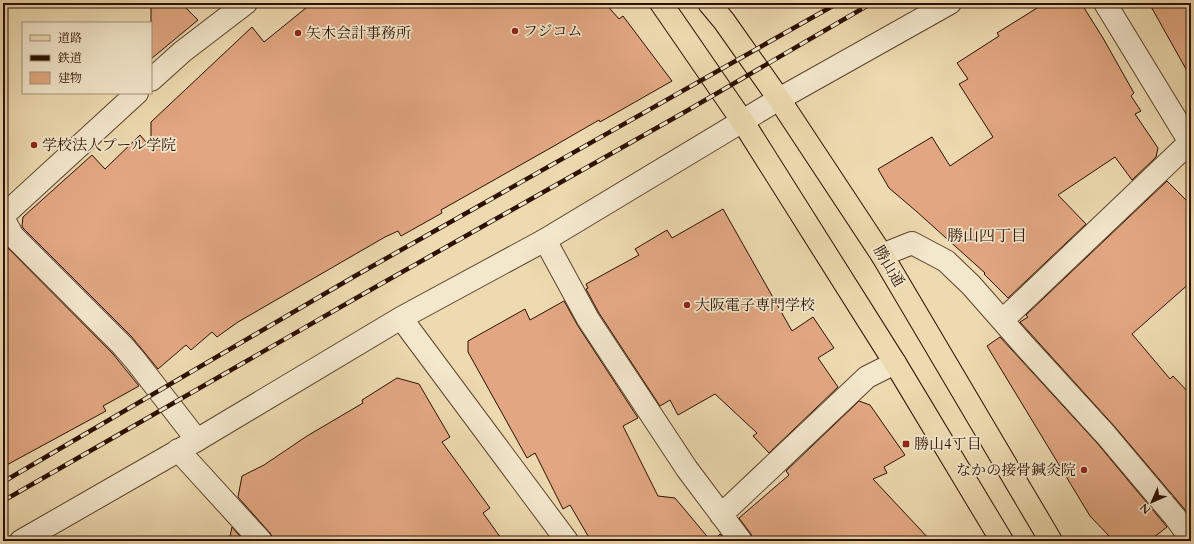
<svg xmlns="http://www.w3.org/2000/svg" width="1194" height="544" font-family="Cardo,'Noto Serif JP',serif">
	<rect width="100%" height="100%" fill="#eddab0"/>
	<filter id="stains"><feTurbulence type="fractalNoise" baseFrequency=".005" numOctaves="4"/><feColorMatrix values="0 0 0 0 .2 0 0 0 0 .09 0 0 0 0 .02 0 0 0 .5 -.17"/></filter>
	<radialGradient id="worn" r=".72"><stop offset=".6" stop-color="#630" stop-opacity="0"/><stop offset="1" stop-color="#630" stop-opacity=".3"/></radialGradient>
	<path fill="#e2a782" stroke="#2c1000" d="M 151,3 L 181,3 L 198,20 L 151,59 Z
		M 312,3 L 605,3 L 619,19 L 623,16 L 672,81 L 600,122 L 599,120 L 554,146 L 441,210 L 442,213 L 401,236 L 398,231 L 385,237 L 238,322 L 217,337 L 212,332 L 191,350 L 186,345 L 158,369 L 131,336 L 23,228 L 22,226 L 23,217 L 92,155 L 105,169 L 140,135 L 151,148 L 151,122 L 252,27 L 264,42 Z
		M 1045,3 L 1081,3 L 1103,38 L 1134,93 L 1131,96 L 1141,111 L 1135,114 L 1158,148 L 1156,157 L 1132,180 L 1115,157 L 1058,195 L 1086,224 L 1008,298 L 984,274 L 985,273 L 916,211 L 889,188 L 878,169 L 932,137 L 950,166 L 993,137 L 959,84 L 968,79 L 957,63 L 999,36 L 997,33 Z
		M 1149,3 L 1191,3 L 1191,78 Z
		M 1167,181 L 1191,205 L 1191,282 L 1132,334 L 1170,379 L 1173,376 L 1191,395 L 1191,508 L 1187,512 L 1115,427 L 1020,322 L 1028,317 L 1026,315 Z
		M 723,209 L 792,331 L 813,317 L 834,348 L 818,358 L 838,387 L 769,453 L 753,436 L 757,433 L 715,394 L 678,415 L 670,400 L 660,406 L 599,313 L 586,289 L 588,288 L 586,284 L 639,255 L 635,249 L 667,230 L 672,238 Z
		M 4,244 L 113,354 L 139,386 L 103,406 L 106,411 L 3,467 Z
		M 564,301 L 578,326 L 638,418 L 623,426 L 658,496 L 675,498 L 711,541 L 591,541 L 570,505 L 563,509 L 535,453 L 527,458 L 468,352 L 468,341 L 525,309 L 530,320 Z
		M 1000,337 L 1097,443 L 1167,527 L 1149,541 L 1127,541 L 1110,537 L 1090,516 L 987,346 Z
		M 397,378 L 419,384 L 450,437 L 442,442 L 490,508 L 483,513 L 503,541 L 273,541 L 273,538 L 270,533 L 238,497 L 242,476 L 264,465 L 307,436 L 363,403 L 362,400 Z
		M 859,401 L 870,405 L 905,455 L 884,467 L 887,473 L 873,479 L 931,541 L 753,541 L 751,534 L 739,518 L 789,475 L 786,471 Z
		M 232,527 L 244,541 L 229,541 Z
		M 720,534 L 725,541 L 713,541 Z"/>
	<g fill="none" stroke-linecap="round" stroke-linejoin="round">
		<defs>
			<path id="minor" d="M 1105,3 L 1191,144
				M 151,80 L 182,52 L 246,3
				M 3,216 L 137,93
				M 3,218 L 13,236 L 122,345 L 135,360 L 197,440
				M 545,240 L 588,319 L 687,469 L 741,541
				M 882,255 L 912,243 L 946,261 L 971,285 L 1023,344 L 1106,435 L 1175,517 L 1191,539
				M 1003,320 L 1190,142
				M 721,515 L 867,377 L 895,363"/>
			<path id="tertiary" d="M 401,318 L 567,541
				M 178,450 L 261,541
				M 21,541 L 197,440 L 401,318 L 545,240 L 779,99 L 950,3"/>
			<path id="primary" d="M 661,3 L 743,122 L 895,363 L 1002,541
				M 709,3 L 724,21 L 779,99 L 882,255 L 1051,541"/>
		</defs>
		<use href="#minor" stroke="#5c422c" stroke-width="24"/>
		<use href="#tertiary" stroke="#5c422c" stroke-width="24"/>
		<use href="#primary" stroke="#2c1000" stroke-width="24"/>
		<use href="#minor" stroke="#f3e7cc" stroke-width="22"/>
		<use href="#tertiary" stroke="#f3e7cc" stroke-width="22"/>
		<use href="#primary" stroke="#eddab0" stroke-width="22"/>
		<defs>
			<path id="rail" d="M 3,482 L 355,276 L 838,3
				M 3,501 L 365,293 L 683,113 L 872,3"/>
		</defs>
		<use href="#rail" stroke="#2c1000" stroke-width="4.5"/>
		<use href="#rail" stroke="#f3e7cc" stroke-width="3" stroke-dasharray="9" stroke-linecap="butt"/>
	</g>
	<g fill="#8f2418" stroke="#f3e7cc" stroke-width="1.5">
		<circle cx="515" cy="31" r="4"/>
		<circle cx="298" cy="33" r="4"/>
		<circle cx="34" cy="145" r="4"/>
		<circle cx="687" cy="305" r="4"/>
		<rect x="902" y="440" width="8" height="8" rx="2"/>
		<circle cx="1084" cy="470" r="4"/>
	</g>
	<g text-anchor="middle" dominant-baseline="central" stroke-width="3.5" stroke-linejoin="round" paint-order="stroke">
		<g font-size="15" fill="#2c1000" stroke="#f3e7cc" text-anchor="start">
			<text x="523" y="31">フジコム</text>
			<text x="306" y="33">矢木会計事務所</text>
			<text x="42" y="145">学校法人プール学院</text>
			<text x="695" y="305">大阪電子専門学校</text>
			<text x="914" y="444">勝山4丁目</text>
			<text x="1076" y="470" text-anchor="end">なかの接骨鍼灸院</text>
		</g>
		<g font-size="15" fill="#2c1000" stroke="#f3e7cc">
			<text transform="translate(889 266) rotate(59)">勝山通</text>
		</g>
		<g font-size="16" fill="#2c1000" stroke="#f3e7cc">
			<text x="987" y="236">勝山四丁目</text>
		</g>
	</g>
	<rect width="1194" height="544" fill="none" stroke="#eddab0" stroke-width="16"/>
	<rect x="4" y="4" width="1186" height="536" fill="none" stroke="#2c1000" stroke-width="2"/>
	<rect x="8" y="8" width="1178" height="528" fill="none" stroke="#2c1000"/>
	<rect x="22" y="22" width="130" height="72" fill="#f3e7cc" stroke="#a3917a"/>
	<rect x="30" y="35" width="20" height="6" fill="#eddab0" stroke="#a3917a"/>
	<text x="58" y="42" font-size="12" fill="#2c1000">道路</text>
	<rect x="30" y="55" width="20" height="6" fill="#2c1000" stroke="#a3917a"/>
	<text x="58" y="62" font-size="12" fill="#2c1000">鉄道</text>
	<rect x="30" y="72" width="20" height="12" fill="#e2a782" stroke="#a3917a"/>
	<text x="58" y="82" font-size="12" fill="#2c1000">建物</text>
	<g transform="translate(1152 502) rotate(225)" stroke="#f3e7cc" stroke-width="3" paint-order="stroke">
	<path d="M0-3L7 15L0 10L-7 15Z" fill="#2c1000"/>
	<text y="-6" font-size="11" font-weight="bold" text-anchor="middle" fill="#2c1000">N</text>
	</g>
	<rect width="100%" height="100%" filter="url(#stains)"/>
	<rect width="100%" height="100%" fill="url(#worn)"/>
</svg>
